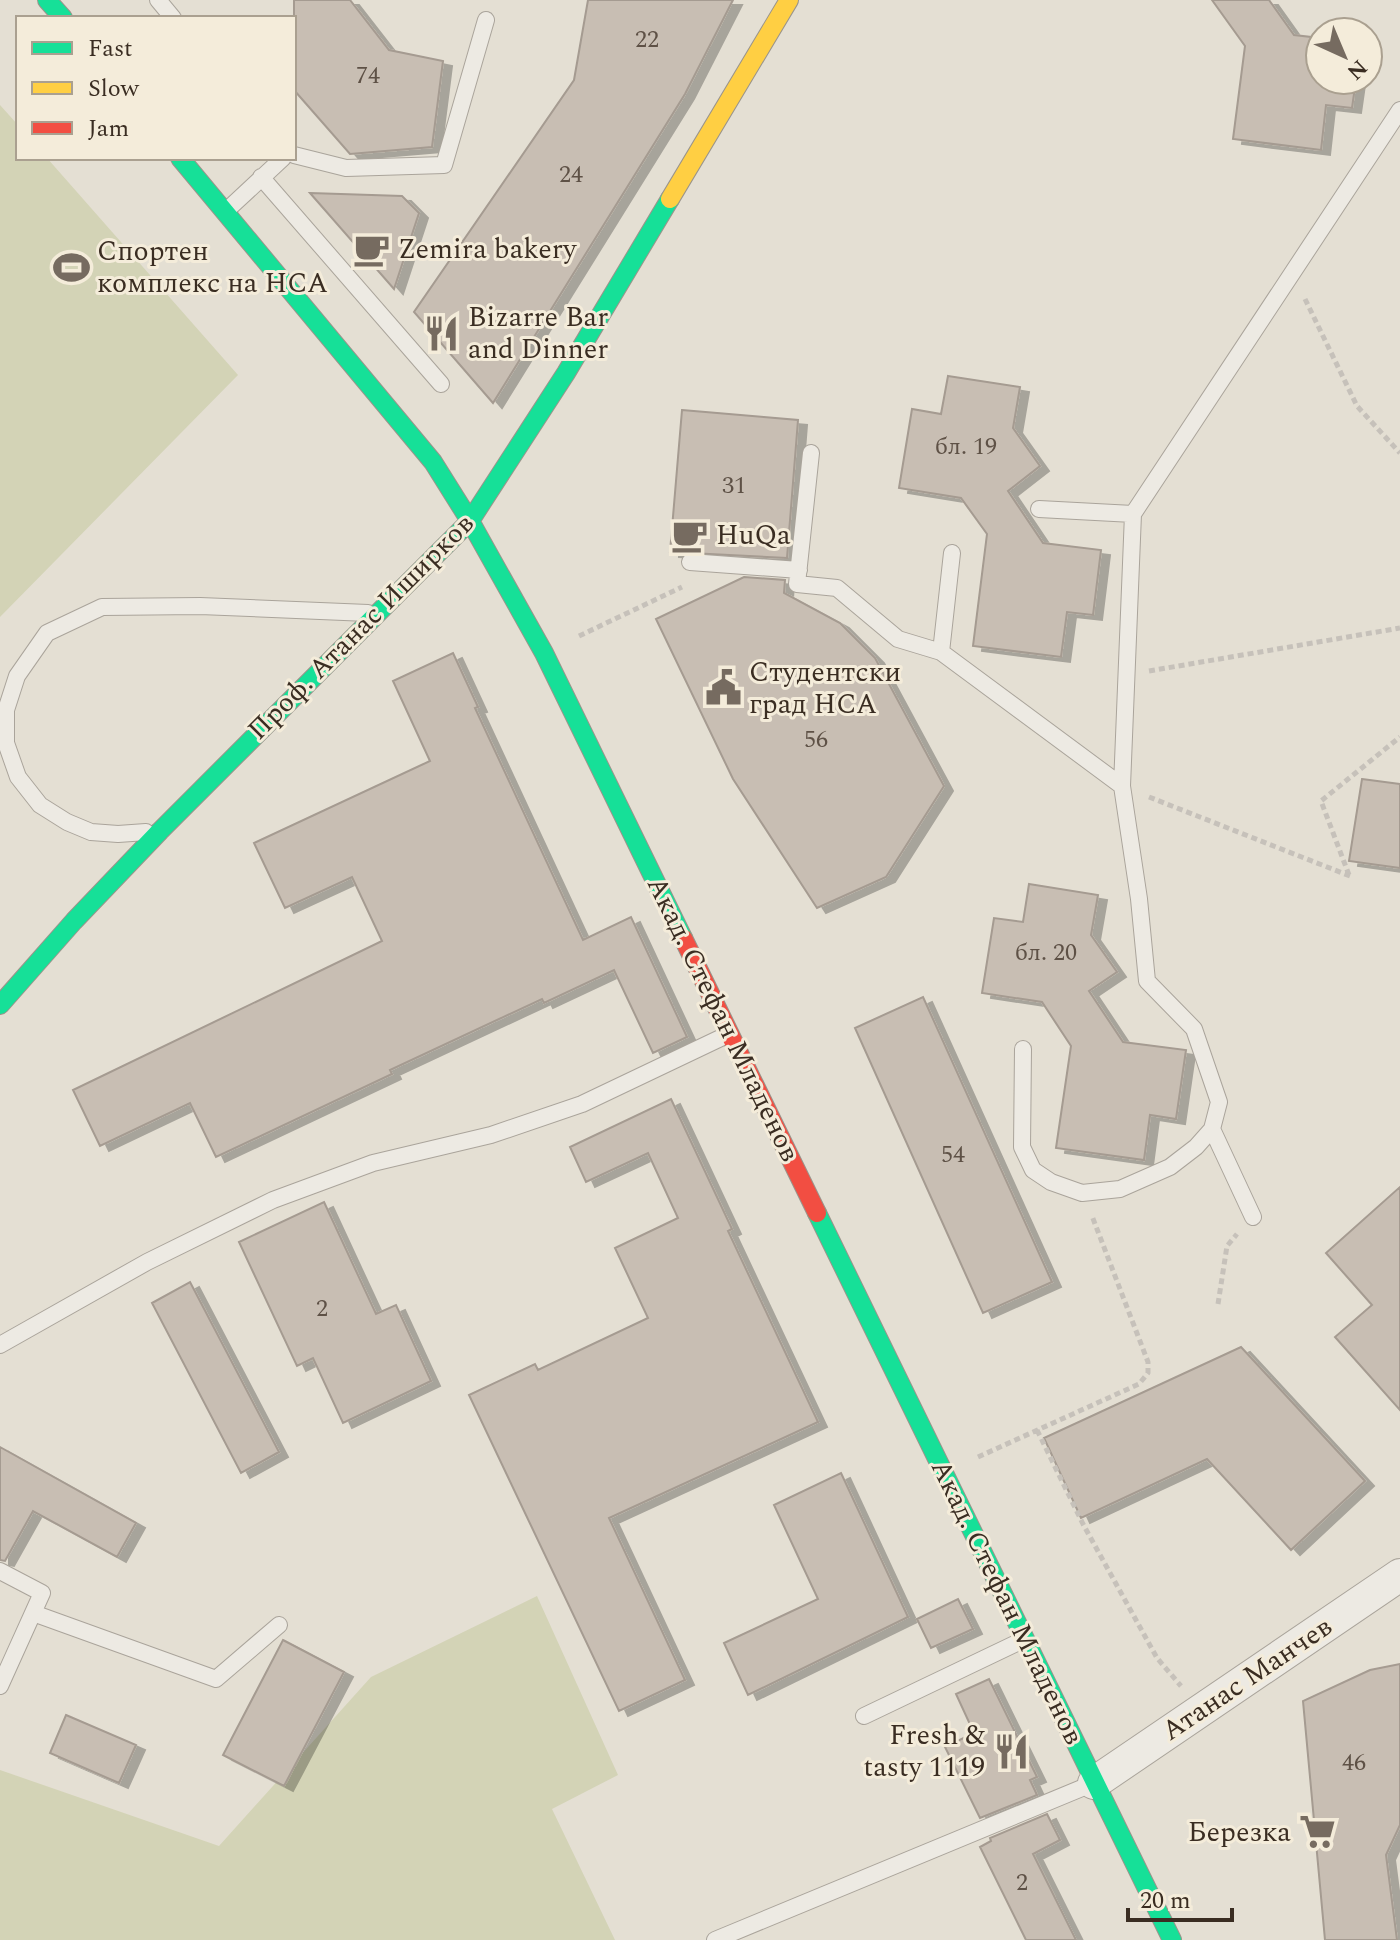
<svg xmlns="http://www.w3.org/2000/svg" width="1400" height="1940" font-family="Spectral,serif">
	<defs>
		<filter id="shadow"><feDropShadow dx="9" dy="5" stdDeviation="0" flood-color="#0004"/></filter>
	</defs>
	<rect width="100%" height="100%" fill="#e4dfd3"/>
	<path fill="#d3d3b6" d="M 0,105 L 18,125 L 18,158 L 47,158 L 238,375 L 0,617 Z
		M 537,1596 L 618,1775 L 552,1809 L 615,1940 L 0,1940 L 0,1770 L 219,1846 L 371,1677 Z"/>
	<path fill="#c8beb3" stroke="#a59b91" stroke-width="2" filter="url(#shadow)" d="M 294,0 L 350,0 L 389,50 L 443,61 L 432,147 L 350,154 L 294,90 Z
		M 588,0 L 733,0 L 685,94 L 493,403 L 414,312 L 574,80 Z
		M 1212,0 L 1269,0 L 1294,35 L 1320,38 L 1320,80 L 1356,80 L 1352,108 L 1326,105 L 1321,150 L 1233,139 L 1245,46 Z
		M 310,193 L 402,196 L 419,213 L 394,289 Z
		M 948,376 L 1020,387 L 1013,428 L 1040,466 L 1008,491 L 1043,543 L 1101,550 L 1093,615 L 1067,612 L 1061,657 L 973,646 L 987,534 L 961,498 L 899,488 L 912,409 L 941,414 Z
		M 682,410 L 798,420 L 787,558 L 670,552 Z
		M 744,577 L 785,580 L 784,593 L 840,623 L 875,658 L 944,786 L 886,877 L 817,908 L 733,779 L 656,619 Z
		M 453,653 L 478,707 L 475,708 L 583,940 L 631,917 L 687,1037 L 653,1053 L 614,970 L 544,1003 L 542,999 L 390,1070 L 392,1074 L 216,1157 L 190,1103 L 100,1146 L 73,1090 L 382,941 L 352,877 L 285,908 L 254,843 L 430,761 L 393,681 Z
		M 1362,779 L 1400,784 L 1400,868 L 1349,861 Z
		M 1029,884 L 1098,895 L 1091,935 L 1117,972 L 1089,991 L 1123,1042 L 1186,1050 L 1176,1119 L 1150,1115 L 1144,1160 L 1056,1148 L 1071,1046 L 1042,1002 L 982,993 L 994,918 L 1023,922 Z
		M 923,997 L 1052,1282 L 983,1313 L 855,1028 Z
		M 671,1099 L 732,1229 L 728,1231 L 818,1422 L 609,1518 L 685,1680 L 619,1711 L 469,1395 L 535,1364 L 538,1370 L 648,1318 L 615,1248 L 678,1218 L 648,1153 L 586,1182 L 570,1147 Z
		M 1400,1187 L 1400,1410 L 1335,1337 L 1372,1305 L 1326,1253 Z
		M 324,1202 L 376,1314 L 396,1305 L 431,1381 L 343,1423 L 313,1358 L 297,1366 L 239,1242 Z
		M 190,1282 L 279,1452 L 241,1473 L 152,1303 Z
		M 1241,1347 L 1365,1481 L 1291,1550 L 1207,1459 L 1081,1518 L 1044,1438 Z
		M 0,1447 L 136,1523 L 117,1557 L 33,1511 L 5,1561 L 0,1560 Z
		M 841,1473 L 908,1617 L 748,1695 L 724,1643 L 818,1599 L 774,1505 Z
		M 958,1599 L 973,1629 L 931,1648 L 917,1619 Z
		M 283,1640 L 344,1672 L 284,1786 L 223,1755 Z
		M 1400,1664 L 1400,1825 L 1386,1855 L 1397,1940 L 1325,1940 L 1303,1701 L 1370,1670 Z
		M 989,1679 L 1037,1777 L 1030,1780 L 1037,1795 L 980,1818 L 945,1747 L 974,1733 L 956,1694 Z
		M 66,1715 L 136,1745 L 119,1783 L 50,1753 Z
		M 1047,1814 L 1060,1840 L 1033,1854 L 1076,1940 L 1026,1940 L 980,1847 L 991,1841 L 990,1838 Z"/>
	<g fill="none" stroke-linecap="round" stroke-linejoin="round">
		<defs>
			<path id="lane" d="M 158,0 L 173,18
				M 294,155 L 346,168 L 444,165 L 486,20
				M 261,177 L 441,384
				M 226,211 L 283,158
				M 811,453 L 797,584 L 837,588 L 898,639 L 941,652
				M 1039,509 L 1133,514
				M 952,553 L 941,652 L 1122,786
				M 690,562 L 799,570
				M 146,832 L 118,834 L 91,832 L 67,822 L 40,805 L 18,777 L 6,743 L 6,710 L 17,676 L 47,633 L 102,607 L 200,606 L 368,613
				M 1023,1049 L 1022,1147 L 1033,1170 L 1051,1182 L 1082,1193 L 1120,1189 L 1170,1167 L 1196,1147 L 1212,1129 L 1219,1102 L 1194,1029 L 1147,981 L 1139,899 L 1122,786 L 1133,514 L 1400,110
				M 1212,1129 L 1253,1217
				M 0,1345 L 147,1262 L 273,1200 L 373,1163 L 491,1135 L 582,1104 L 729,1034
				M 0,1571 L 42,1593 L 0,1686
				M 33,1613 L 216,1679 L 279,1625
				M 864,1716 L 1023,1640
				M 715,1940 L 1094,1783"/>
			<path id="street" d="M 1094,1783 L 1400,1575"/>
			<path id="fast" d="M 47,0 L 63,18
				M 180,158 L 433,462 L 470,521 L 544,653 L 683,938
				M 0,1005 L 74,921 L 160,831 L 470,521 L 566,373 L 670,199
				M 817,1213 L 1172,1940"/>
			<path id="slow" d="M 670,199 L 789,0"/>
			<path id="jam" d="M 683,938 L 817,1213"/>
		</defs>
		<use href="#lane" stroke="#aaa49b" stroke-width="18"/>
		<use href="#street" stroke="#aaa49b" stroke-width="34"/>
		<use href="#fast" stroke="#9a948b" stroke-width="20"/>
		<use href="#slow" stroke="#9a948b" stroke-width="20"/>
		<use href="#jam" stroke="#9a948b" stroke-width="20"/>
		<path stroke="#c6c1ba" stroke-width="5" stroke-dasharray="6 4" stroke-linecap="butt" d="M 1305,299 L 1357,406 L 1400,453
			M 579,636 L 682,587
			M 1149,671 L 1400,628
			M 1149,797 L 1350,876
			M 1349,875 L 1321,801 L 1400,737
			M 1218,1304 L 1227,1246 L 1237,1234
			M 1037,1430 L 1083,1524 L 1157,1658 L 1181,1686
			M 978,1457 L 1139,1384 L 1148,1373 L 1148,1362 L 1092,1216"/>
		<use href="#lane" stroke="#edeae3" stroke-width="16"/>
		<use href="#street" stroke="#edeae3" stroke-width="32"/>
		<use href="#fast" stroke="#16e098" stroke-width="18"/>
		<use href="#slow" stroke="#ffcf43" stroke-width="18"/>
		<use href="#jam" stroke="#f24e42" stroke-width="18"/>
	</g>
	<defs>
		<symbol id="cafe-bare" viewBox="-9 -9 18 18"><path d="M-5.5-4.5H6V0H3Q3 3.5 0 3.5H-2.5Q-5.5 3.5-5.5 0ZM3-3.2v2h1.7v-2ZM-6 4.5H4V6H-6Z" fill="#766b60" stroke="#f4ecda" stroke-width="2.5" paint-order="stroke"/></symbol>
		<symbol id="stadium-bare" viewBox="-9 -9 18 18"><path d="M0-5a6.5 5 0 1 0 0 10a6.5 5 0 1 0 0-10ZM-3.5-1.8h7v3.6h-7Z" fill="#766b60" stroke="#f4ecda" stroke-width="2.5" paint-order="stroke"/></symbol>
		<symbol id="restaurant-bare" viewBox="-9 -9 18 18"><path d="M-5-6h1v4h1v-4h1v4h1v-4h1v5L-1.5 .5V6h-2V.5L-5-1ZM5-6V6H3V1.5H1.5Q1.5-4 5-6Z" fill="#766b60" stroke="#f4ecda" stroke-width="2.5" paint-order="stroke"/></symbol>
		<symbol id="civic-bare" viewBox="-9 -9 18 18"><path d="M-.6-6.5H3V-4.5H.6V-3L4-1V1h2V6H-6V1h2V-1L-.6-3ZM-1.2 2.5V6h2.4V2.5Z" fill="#766b60" stroke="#f4ecda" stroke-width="2.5" paint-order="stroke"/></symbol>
		<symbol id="supermarket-bare" viewBox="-9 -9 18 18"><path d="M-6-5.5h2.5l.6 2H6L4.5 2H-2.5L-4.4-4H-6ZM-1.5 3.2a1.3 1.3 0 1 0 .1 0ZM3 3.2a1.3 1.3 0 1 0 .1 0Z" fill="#766b60" stroke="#f4ecda" stroke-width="2.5" paint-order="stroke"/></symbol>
	</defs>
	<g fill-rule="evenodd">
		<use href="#cafe-bare" x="346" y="224" width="51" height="51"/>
		<use href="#stadium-bare" x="46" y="242" width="51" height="51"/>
		<use href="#restaurant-bare" x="416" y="308" width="51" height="51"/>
		<use href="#cafe-bare" x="664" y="510" width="51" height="51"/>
		<use href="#civic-bare" x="698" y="662" width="51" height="51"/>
		<use href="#restaurant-bare" x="986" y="1726" width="51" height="51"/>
		<use href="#supermarket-bare" x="1292" y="1806" width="51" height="51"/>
	</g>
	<g text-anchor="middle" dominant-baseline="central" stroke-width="6" stroke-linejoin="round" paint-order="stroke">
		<g font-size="24" fill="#5e5146">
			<text x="647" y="40">22</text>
			<text x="368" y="76">74</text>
			<text x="571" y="175">24</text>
			<text x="966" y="447">бл. 19</text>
			<text x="734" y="486">31</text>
			<text x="816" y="740">56</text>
			<text x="1046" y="953">бл. 20</text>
			<text x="953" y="1155">54</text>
			<text x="322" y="1309">2</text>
			<text x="1354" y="1763">46</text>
			<text x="1022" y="1883">2</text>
		</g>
		<g font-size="28" fill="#3a2d22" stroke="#f4ecda" text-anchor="start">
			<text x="398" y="249">Zemira bakery</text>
			<text x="97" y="251">Спортен<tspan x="97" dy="32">комплекс на НСА</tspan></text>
			<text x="468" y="317">Bizarre Bar<tspan x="468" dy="32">and Dinner</tspan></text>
			<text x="716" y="535">HuQa</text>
			<text x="749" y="672">Студентски<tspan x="749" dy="32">град НСА</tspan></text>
			<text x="985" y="1735" text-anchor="end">Fresh &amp;<tspan x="985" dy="32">tasty 1119</tspan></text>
			<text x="1291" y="1832" text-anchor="end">Березка</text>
		</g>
		<g font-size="28" fill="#3a2d22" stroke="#f4ecda">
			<text transform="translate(361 627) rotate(-45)">Проф. Атанас Иширков</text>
			<text transform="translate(723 1019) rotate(64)">Акад. Стефан Младенов</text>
			<text transform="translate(1007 1602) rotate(64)">Акад. Стефан Младенов</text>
			<text transform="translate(1247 1679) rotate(-34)">Атанас Манчев</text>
		</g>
	</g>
	<rect x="16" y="16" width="280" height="144" fill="#f4ecda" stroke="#aaa090" stroke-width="2"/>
	<rect x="32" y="42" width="40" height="12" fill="#16e098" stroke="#aaa090" stroke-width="2"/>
	<text x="88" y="56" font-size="24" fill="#3a2d22">Fast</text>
	<rect x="32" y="82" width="40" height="12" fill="#ffcf43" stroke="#aaa090" stroke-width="2"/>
	<text x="88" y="96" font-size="24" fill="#3a2d22">Slow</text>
	<rect x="32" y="122" width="40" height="12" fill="#f24e42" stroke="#aaa090" stroke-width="2"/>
	<text x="88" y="136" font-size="24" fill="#3a2d22">Jam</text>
	<g transform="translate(1344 56) rotate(136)"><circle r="38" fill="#f4ecda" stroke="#aaa090" stroke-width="2"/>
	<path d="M0-6L14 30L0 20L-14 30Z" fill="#766b60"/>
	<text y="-12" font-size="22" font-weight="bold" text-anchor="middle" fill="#3a2d22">N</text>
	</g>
	<path d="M1128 1908v12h104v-12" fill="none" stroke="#3a2d22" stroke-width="4"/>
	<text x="1140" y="1908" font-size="24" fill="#3a2d22" stroke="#f4ecda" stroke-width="6" paint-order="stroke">20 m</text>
</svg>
